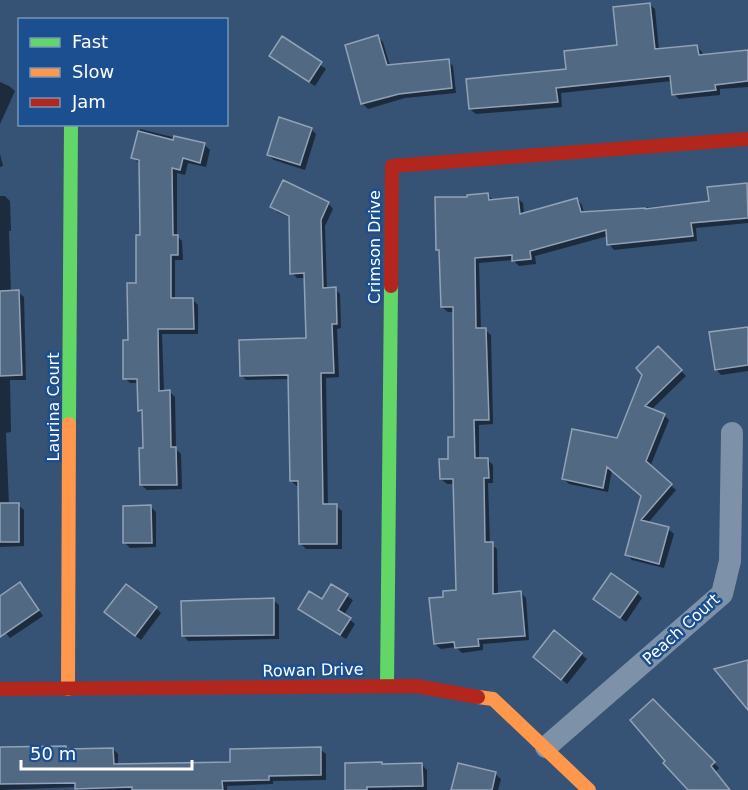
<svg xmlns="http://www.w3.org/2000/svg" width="748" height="790" font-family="'DejaVu Sans',sans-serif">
	<rect width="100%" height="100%" fill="#365274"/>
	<path fill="#0007" d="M 649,4 L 655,9 L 659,50 L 697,47 L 702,52 L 703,57 L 748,52 L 748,87 L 720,89 L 720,95 L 679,99 L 674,94 L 672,81 L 561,93 L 562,107 L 476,114 L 470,109 L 567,70 L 619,46 Z
		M 378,37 L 383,42 L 390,66 L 448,61 L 453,66 L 456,93 L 405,98 L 368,109 L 363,104 L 346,46 Z
		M 282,38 L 326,69 L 315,86 L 276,61 Z
		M 0,82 L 9,86 L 15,91 L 0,124 Z
		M 140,129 L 205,145 L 210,150 L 206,167 L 188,163 L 185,175 L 177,173 L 177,236 L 182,241 L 183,260 L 175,260 L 175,300 L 193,300 L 198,305 L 198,334 L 162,334 L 164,392 L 170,392 L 175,397 L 176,449 L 181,454 L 182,489 L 147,490 L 141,485 L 144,414 L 139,410 L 139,383 L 130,383 L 125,378 L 138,285 L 142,237 L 140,164 L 133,158 Z
		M 311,129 L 316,134 L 305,170 L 274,160 L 268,155 Z
		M 0,154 L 3,166 L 0,167 Z
		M 746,185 L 748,186 L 748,223 L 696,228 L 697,241 L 614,250 L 609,244 L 608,236 L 535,256 L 536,264 L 519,266 L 513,260 L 479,263 L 481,330 L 485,330 L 491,335 L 493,424 L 479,425 L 479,460 L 488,460 L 493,465 L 493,483 L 488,483 L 490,543 L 497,549 L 498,595 L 521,593 L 526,598 L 529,640 L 483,644 L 483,650 L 462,653 L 456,647 L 441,649 L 435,644 L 445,598 L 457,591 L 454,484 L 447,484 L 441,479 L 450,461 L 456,438 L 454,312 L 448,312 L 442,307 L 441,253 L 437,250 L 469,198 L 488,195 L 494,201 L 517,198 L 523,203 L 524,214 L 577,199 L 582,205 L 584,213 L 710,202 Z
		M 0,196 L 5,196 L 10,201 L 11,231 L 9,231 L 11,292 L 18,292 L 24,297 L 26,380 L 10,380 L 11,432 L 6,433 L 9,505 L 18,505 L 24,510 L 24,546 L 0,547 Z
		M 328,203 L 333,209 L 325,226 L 327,289 L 335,289 L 340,294 L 341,328 L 337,329 L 339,377 L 326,378 L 328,506 L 336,506 L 342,511 L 342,549 L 306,549 L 301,544 L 300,486 L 297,486 L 291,481 L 289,379 L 246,380 L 241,375 L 307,340 L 306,278 L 297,278 L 292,273 L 291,218 L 277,212 L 272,206 Z
		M 748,330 L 748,371 L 721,375 L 716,369 Z
		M 658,348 L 686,376 L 651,410 L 664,415 L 669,420 L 650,467 L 676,490 L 648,523 L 668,529 L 674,534 L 664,568 L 632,560 L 627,554 L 643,496 L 612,470 L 608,492 L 569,484 L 564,479 L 618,440 Z
		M 151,507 L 156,512 L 156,547 L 130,548 L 125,543 Z
		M 332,586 L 353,600 L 344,615 L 355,624 L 346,639 L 300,609 L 322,601 Z
		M 25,589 L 43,616 L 10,638 L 0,626 L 0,598 Z
		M 637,593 L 642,598 L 626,622 L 595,599 Z
		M 273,600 L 279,605 L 279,639 L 188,641 L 183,635 Z
		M 156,608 L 161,613 L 141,640 L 111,617 Z
		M 581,654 L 587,659 L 567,684 L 540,662 Z
		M 653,701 L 719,768 L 715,772 L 729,790 L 688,790 L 667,761 Z
		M 65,747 L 68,750 L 113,749 L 118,754 L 118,766 L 232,764 L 320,749 L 326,754 L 326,780 L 273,781 L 273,784 L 227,786 L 227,790 L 79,790 L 76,787 L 0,790 L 0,748 Z
		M 422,765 L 427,770 L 427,790 L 347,790 Z
		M 495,774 L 501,779 L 498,790 L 453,790 Z"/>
	<path fill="#526984" stroke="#92a2b6" stroke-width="1.5" d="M 650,3 L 655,49 L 697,45 L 699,55 L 748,50 L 748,81 L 715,85 L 716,90 L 672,95 L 670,76 L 556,88 L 558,102 L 469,109 L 466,79 L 566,69 L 564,51 L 617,45 L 613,7 Z
		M 378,35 L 387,65 L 449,59 L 452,88 L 399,94 L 361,104 L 345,45 Z
		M 282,36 L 322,62 L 309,82 L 269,56 Z
		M 279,117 L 312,128 L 300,165 L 267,155 Z
		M 138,131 L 173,140 L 174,136 L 205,143 L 200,163 L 183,158 L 180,170 L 172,168 L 173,235 L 178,235 L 178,255 L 171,255 L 171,298 L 193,298 L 194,329 L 158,329 L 159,391 L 170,390 L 171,447 L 176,447 L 177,485 L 140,485 L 139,448 L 143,448 L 142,410 L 138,411 L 137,379 L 123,379 L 123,340 L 128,340 L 127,283 L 136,283 L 136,235 L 140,235 L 139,160 L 131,158 Z
		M 283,180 L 329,202 L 321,220 L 323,288 L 336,287 L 337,324 L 332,324 L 334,373 L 321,373 L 323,504 L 337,504 L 337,544 L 299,544 L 298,481 L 290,481 L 288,375 L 240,376 L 239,340 L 306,338 L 304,273 L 290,274 L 289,216 L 270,207 Z
		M 747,183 L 748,218 L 691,223 L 693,236 L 607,245 L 606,230 L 530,251 L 531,259 L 512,261 L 512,255 L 475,258 L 476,328 L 486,328 L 489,420 L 474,420 L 475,458 L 488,458 L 489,478 L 484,478 L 485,542 L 493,542 L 493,594 L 521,591 L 525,636 L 478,639 L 479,646 L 455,648 L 454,642 L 434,644 L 429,598 L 443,597 L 443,591 L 456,590 L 453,479 L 440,479 L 439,459 L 448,459 L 448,437 L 454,437 L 453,307 L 441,307 L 439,250 L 436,250 L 435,197 L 467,197 L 467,195 L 488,193 L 489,200 L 518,197 L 520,214 L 577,198 L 581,212 L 645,208 L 645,209 L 709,201 L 707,187 Z
		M 19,290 L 22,375 L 0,376 L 0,291 Z
		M 748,327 L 748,365 L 715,370 L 709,332 Z
		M 658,346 L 682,370 L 645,406 L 665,414 L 646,461 L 672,484 L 641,520 L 669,527 L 659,564 L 625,555 L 641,496 L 607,467 L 603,488 L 562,479 L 572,429 L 617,438 L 642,375 L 636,368 Z
		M 0,503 L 19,503 L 19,542 L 0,542 Z
		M 151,505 L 152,543 L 123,543 L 123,506 Z
		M 611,573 L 638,592 L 620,618 L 593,599 Z
		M 20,582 L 39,610 L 0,637 L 0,596 Z
		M 126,584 L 157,607 L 135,636 L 104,612 Z
		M 331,584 L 348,594 L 338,610 L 351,618 L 340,635 L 298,609 L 309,591 L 322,599 Z
		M 274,598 L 274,635 L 182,636 L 181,601 Z
		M 554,630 L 582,653 L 561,680 L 533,657 Z
		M 748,660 L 748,710 L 714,669 Z
		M 653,699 L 715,762 L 711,766 L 730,790 L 688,790 L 663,763 L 665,761 L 630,720 Z
		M 66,746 L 66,749 L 113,748 L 114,764 L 230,762 L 230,749 L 321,747 L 321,775 L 269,776 L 269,780 L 222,781 L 223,790 L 132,790 L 132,787 L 75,789 L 75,783 L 0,784 L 0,747 Z
		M 382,762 L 382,764 L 422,763 L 423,786 L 367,787 L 367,790 L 345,790 L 345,763 Z
		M 458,763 L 496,772 L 492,790 L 451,790 Z"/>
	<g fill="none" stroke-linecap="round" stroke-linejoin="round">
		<path stroke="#7d92a8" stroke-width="22" d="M 546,747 L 722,594 L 730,561 L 732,433"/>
		<path stroke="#63d668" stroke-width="14" d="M 69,424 L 71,124
			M 387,686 L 391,286"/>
		<path stroke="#ff974d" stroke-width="14" d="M 68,689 L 69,424
			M 478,697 L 493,699 L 589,790"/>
		<path stroke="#b3261e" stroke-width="14" d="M 391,286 L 392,166 L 748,139
			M 0,689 L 416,686 L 478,697"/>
	</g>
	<g text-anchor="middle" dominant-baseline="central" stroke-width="5" stroke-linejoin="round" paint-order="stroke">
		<g font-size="16" fill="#fff" stroke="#1b4f8f">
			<text transform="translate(374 247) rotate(-90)">Crimson Drive</text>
			<text transform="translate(53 407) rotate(-90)">Laurina Court</text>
			<text transform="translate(681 629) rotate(-42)">Peach Court</text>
			<text transform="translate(313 670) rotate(-1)">Rowan Drive</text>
		</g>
	</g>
	<rect x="18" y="18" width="210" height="108" fill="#1b4f8f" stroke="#7695bc" stroke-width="1.5"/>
	<rect x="30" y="38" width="30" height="9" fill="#63d668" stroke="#7695bc" stroke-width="1.5"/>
	<text x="72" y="48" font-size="18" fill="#ffffff">Fast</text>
	<rect x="30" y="68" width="30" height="9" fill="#ff974d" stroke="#7695bc" stroke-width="1.5"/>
	<text x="72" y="78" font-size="18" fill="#ffffff">Slow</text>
	<rect x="30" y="98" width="30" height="9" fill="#b3261e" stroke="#7695bc" stroke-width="1.5"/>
	<text x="72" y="108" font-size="18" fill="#ffffff">Jam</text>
	<path d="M21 760v9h171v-9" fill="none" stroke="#ffffff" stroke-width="3"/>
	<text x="30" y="760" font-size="18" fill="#ffffff" stroke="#1b4f8f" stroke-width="4.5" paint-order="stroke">50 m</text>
</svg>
